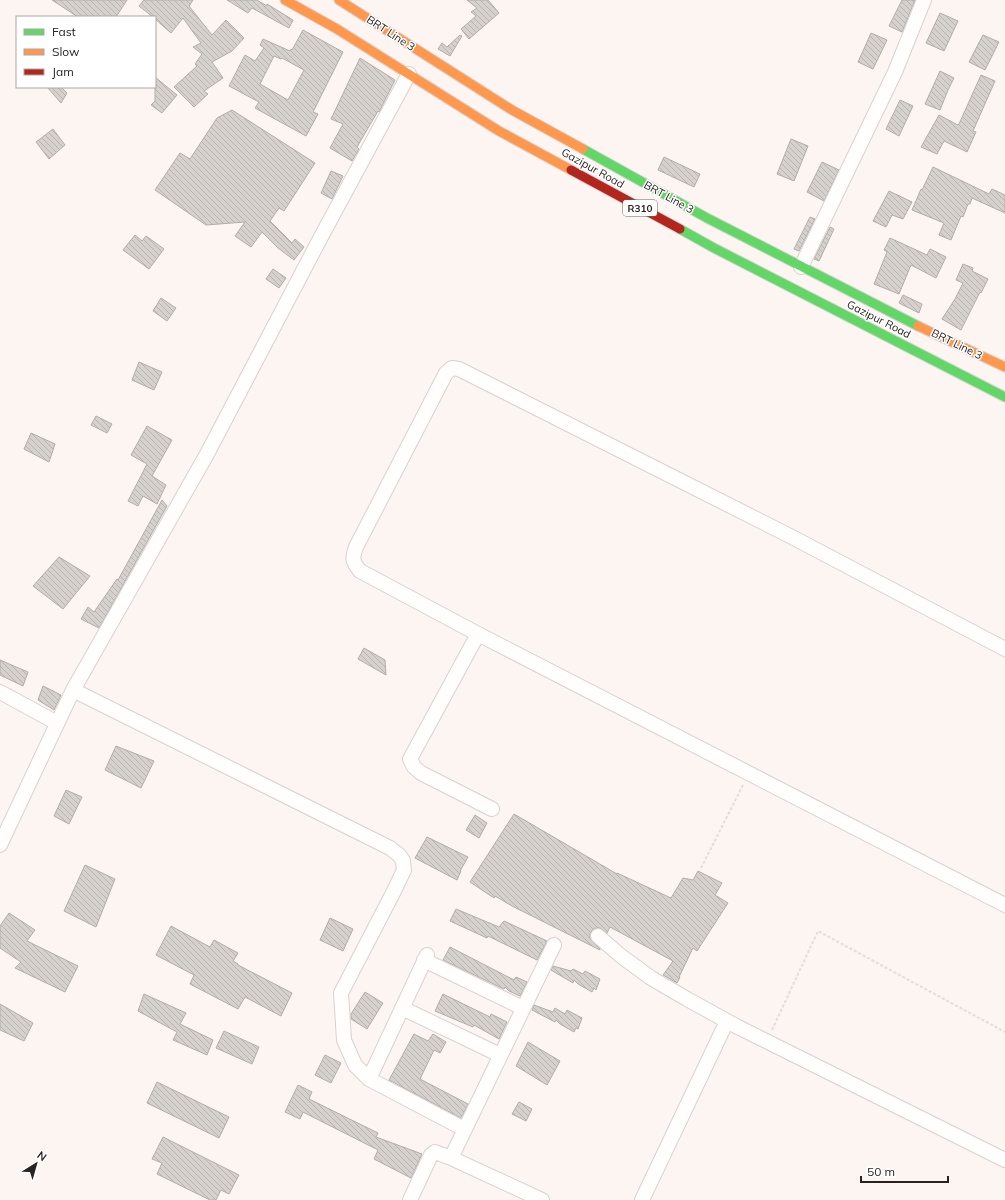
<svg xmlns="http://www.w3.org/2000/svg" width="1005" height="1200" font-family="Mulish,sans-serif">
	<defs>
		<pattern id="building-back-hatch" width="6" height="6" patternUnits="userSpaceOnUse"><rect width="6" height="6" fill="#d7d1ce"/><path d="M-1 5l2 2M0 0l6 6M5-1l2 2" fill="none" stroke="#b9b3b1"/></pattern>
	</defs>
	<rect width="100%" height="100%" fill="#fcf5f2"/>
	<path fill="url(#building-back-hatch)" stroke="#b3ada9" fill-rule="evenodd" d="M 52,0 L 127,0 L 116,17 L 78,17 Z
		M 144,0 L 193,0 L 189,6 L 212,35 L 226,20 L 244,38 L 232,51 L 212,62 L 223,78 L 204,91 L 208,94 L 194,107 L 174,87 L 197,66 L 195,64 L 202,54 L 193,47 L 201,43 L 183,18 L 171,33 L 155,19 L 155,17 L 153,17 L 139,6 Z
		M 227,0 L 257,0 L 267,6 L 267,4 L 293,20 L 289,28 L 252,8 L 248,13 Z
		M 467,0 L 488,0 L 499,13 L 469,39 L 461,29 L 476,16 L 471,12 L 477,8 Z
		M 902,0 L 915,0 L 902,32 L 889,26 Z
		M 940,13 L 958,21 L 944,51 L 926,43 Z
		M 303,30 L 343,52 L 313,112 L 318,114 L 306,136 L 255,108 L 259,102 L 229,86 L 245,55 L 255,61 L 264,48 L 260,45 L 263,39 L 290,51 L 291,49 L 292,50 ZM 274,56 L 281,59 L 282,58 L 304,70 L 288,100 L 260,84 Z
		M 871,33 L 887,40 L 873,69 L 858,62 Z
		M 460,35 L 462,36 L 450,56 L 438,49 L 442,43 L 447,47 Z
		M 983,35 L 999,42 L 985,70 L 969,62 Z
		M 360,58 L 395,80 L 379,112 L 378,111 L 357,147 L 359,149 L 352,161 L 330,148 L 343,124 L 331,119 Z
		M 940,71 L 954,78 L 948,90 L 940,110 L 925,104 Z
		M 981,75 L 995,81 L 973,131 L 976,132 L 967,152 L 944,141 L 937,154 L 921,147 L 939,115 L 958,125 L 959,124 Z
		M 155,77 L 177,95 L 162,113 L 151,105 L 155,101 Z
		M 47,87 L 61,87 L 67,93 L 61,103 Z
		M 900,100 L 913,106 L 899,136 L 886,129 Z
		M 232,110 L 315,163 L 284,211 L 279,208 L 270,221 L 292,243 L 295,239 L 304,247 L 294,260 L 278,248 L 262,232 L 251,247 L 235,236 L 245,222 L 206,225 L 155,190 L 180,153 L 190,159 L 217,118 Z
		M 53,129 L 65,145 L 49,159 L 36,142 Z
		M 791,139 L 808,146 L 794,181 L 777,174 Z
		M 664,157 L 700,174 L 694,187 L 658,170 Z
		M 822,162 L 839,170 L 824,201 L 807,192 Z
		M 933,167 L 989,194 L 992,189 L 1005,195 L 1005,213 L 972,198 L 970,204 L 968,204 L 963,217 L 961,216 L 951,240 L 939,235 L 944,223 L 912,210 L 921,189 L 922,190 Z
		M 331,171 L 343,176 L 332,199 L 321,193 Z
		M 889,191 L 912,202 L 903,219 L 892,215 L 886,227 L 873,221 Z
		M 810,217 L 815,219 L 799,251 L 794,249 Z
		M 830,227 L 834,229 L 819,261 L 814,259 Z
		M 135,235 L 142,241 L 146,236 L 164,249 L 149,269 L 123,250 Z
		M 890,238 L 927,255 L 930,249 L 946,257 L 936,278 L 911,265 L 899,294 L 874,284 L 887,252 L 884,250 Z
		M 963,264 L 973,268 L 972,271 L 988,279 L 981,293 L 980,292 L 961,330 L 942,319 L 955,299 L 963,283 L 956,280 Z
		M 273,269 L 286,278 L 279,288 L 266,279 Z
		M 903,295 L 922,304 L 919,313 L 899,303 Z
		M 161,298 L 176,308 L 167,321 L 153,311 Z
		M 139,362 L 162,372 L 154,390 L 132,380 Z
		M 96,416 L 112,424 L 107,433 L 91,425 Z
		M 147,426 L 172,440 L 152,476 L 166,485 L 157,504 L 143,496 L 138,506 L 128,501 L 147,464 L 131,455 Z
		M 31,433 L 55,444 L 49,462 L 24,449 Z
		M 162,500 L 167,506 L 99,628 L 81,619 L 88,607 L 94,612 L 117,579 L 118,580 Z
		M 59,557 L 90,576 L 63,609 L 33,586 Z
		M 364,648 L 385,660 L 386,675 L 358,659 Z
		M 0,660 L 28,672 L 23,686 L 0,675 Z
		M 43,686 L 61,695 L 54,710 L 38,700 Z
		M 116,746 L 154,761 L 141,788 L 105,770 Z
		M 66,790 L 82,797 L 69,824 L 54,816 Z
		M 514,814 L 617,874 L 617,873 L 671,898 L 683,878 L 693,880 L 698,871 L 722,883 L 715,895 L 728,903 L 697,951 L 693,948 L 679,977 L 680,977 L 677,983 L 663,975 L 673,961 L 610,927 L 607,933 L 600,928 L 596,928 L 592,930 L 590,934 L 590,939 L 600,949 L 600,950 L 512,906 L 495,896 L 494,898 L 470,882 Z
		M 475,815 L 487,823 L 479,838 L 466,830 Z
		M 427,837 L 468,857 L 460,871 L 461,871 L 457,880 L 415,858 Z
		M 85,865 L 115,879 L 96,927 L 64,911 Z
		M 456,909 L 499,927 L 504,921 L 547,941 L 537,960 L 488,936 L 487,938 L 450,921 Z
		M 9,913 L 35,930 L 27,941 L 78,966 L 65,992 L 15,968 L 21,962 L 0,948 L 0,926 Z
		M 330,918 L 353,929 L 343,951 L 320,940 Z
		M 171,926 L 210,947 L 214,940 L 238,953 L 233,961 L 238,964 L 238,965 L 292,993 L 281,1016 L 245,997 L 238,1009 L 190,984 L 194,975 L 156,955 Z
		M 450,947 L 514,980 L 516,977 L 527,982 L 520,996 L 509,991 L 505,987 L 504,989 L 443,960 Z
		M 553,966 L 571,971 L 573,969 L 583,974 L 585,971 L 600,979 L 596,990 L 594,988 L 592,992 L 578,984 L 574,980 L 573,983 L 551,970 Z
		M 365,992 L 383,1003 L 367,1029 L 351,1019 L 351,1014 Z
		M 144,994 L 186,1013 L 180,1024 L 213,1040 L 207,1055 L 173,1040 L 177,1032 L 138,1011 Z
		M 443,994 L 490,1017 L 491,1014 L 507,1022 L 499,1039 L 474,1025 L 473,1027 L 435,1011 Z
		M 0,1004 L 33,1023 L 24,1041 L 0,1030 Z
		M 534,1005 L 553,1012 L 555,1008 L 565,1014 L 567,1010 L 582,1018 L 578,1029 L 576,1028 L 574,1032 L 560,1024 L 556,1020 L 555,1022 L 532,1010 Z
		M 224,1031 L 259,1047 L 252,1064 L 216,1048 Z
		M 414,1034 L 428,1041 L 433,1034 L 446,1042 L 440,1053 L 434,1050 L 420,1079 L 468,1104 L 461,1118 L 389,1080 Z
		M 528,1042 L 560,1061 L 547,1085 L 516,1066 Z
		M 325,1055 L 341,1063 L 331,1083 L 315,1075 Z
		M 157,1082 L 229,1117 L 219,1138 L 147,1103 Z
		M 298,1085 L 312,1092 L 309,1099 L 378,1133 L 376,1137 L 422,1154 L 411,1178 L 374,1159 L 378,1150 L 303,1112 L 300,1119 L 285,1112 Z
		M 519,1102 L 532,1109 L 526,1121 L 512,1114 Z
		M 163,1137 L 239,1175 L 229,1194 L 221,1190 L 216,1200 L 210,1200 L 157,1174 L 162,1163 L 152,1159 Z"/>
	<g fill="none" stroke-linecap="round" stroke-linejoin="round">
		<defs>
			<path id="street" d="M 801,267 L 895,72 L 924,0
				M 478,634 L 410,759 L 414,767 L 421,773 L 492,809
				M 1005,649 L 790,536 L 459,369 L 452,368 L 446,373 L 356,547 C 352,559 352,561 360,571 L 478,634 L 1005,905
				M 73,690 L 390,848 L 399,855 L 403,861 L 404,870 L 393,893 L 341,993 L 344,1040 L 355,1065 L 369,1079 L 464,1129
				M 0,692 L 57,723
				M 0,845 L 73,690 L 207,454 L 322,235 L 409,74
				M 598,936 L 621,956 L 651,978 L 687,999 L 736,1026 L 1005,1160
				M 424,960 L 523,1008
				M 402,1008 L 500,1055
				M 369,1079 L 427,955
				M 451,1158 L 554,945
				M 410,1200 L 431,1155 L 435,1152 L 451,1158 L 542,1200
				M 642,1200 L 727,1021"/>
			<path id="fast" d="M 583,149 L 707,218 L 918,326
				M 680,229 L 714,248 L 1005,397"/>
			<path id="slow" d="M 285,0 L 337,29 L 499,131 L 571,170
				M 339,0 L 512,110 L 583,149
				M 918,326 L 1005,367"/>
			<path id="jam" d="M 571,170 L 680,229"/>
		</defs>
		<use href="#street" stroke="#d8d2cf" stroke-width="16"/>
		<use href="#fast" stroke="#d8d3d2" stroke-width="11"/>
		<use href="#slow" stroke="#d8d3d2" stroke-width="11"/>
		<use href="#jam" stroke="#d8d3d2" stroke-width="11"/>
		<path stroke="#e0dedd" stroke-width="2" stroke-dasharray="3 2" stroke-linecap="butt" d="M 701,868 L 743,785
			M 772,1030 L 818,931 L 1005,1032"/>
		<use href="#street" stroke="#fffefd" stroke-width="14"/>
		<use href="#fast" stroke="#63d668" stroke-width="9"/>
		<use href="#slow" stroke="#ff974d" stroke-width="9"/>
		<use href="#jam" stroke="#b3261e" stroke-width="9"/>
	</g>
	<g text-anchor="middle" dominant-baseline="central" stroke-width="3" stroke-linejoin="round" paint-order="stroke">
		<rect fill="#fff" stroke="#696463" stroke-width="1" x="623" y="200" width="34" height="16" rx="3"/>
		<g font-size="10" font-weight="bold" fill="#292220">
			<text x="640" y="208">R310</text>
		</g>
		<g font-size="11" fill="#292220" stroke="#fff">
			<text transform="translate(391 33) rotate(33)">BRT Line 3</text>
			<text transform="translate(593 168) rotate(29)">Gazipur Road</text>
			<text transform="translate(669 197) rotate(29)">BRT Line 3</text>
			<text transform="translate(879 319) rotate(27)">Gazipur Road</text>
			<text transform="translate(957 344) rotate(26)">BRT Line 3</text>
		</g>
	</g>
	<rect x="16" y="16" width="140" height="72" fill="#ffffff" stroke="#a9a7a6"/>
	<rect x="24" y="29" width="20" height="6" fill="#63d668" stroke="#a9a7a6"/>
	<text x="52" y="36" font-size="12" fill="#292220">Fast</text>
	<rect x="24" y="49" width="20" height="6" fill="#ff974d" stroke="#a9a7a6"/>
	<text x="52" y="56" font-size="12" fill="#292220">Slow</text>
	<rect x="24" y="69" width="20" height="6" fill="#b3261e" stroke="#a9a7a6"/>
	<text x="52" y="76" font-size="12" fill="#292220">Jam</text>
	<g transform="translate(36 1164) rotate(37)" stroke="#ffffff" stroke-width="3" paint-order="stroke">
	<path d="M0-3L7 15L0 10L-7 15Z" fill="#292220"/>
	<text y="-6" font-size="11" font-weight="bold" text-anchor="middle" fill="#292220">N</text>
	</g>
	<path d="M861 1176v6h87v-6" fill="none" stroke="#292220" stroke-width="2"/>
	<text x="867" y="1176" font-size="12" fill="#292220" stroke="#ffffff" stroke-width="3" paint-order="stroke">50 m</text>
</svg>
